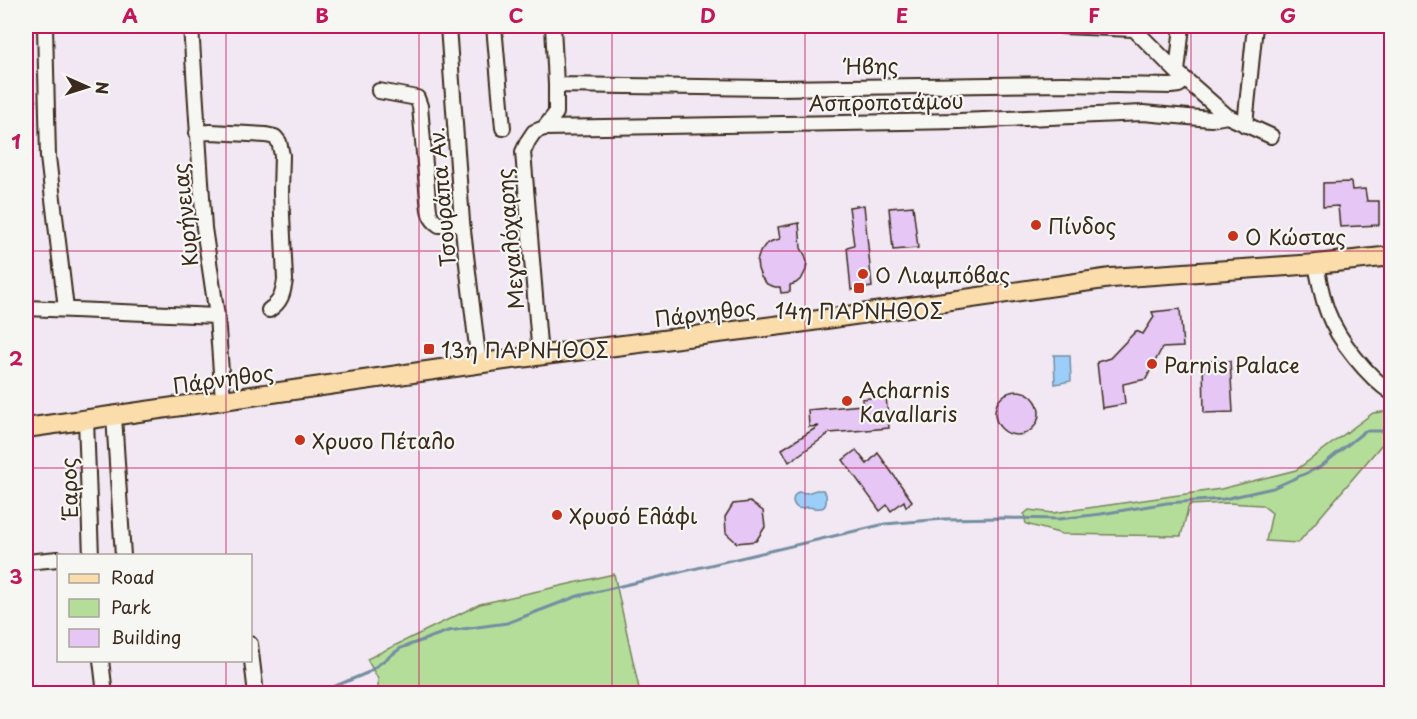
<svg xmlns="http://www.w3.org/2000/svg" width="1417" height="719" font-family="'Playpen Sans',sans-serif">
	<rect width="100%" height="100%" fill="#f1e8f3"/>
	<filter id="ink" filterUnits="userSpaceOnUse"><feTurbulence type="fractalNoise" baseFrequency=".0167" numOctaves="2"/><feDisplacementMap in="SourceGraphic" scale="12" xChannelSelector="R" yChannelSelector="G"/><feConvolveMatrix kernelMatrix="1 2 1 2 8 2 1 2 1" color-interpolation-filters="sRGB"/></filter>
	<g filter="url(#ink)">
		<path fill="#b4dd99" stroke="#78845c" stroke-width="1.5" d="M 1391,411 L 1391,441 L 1383,443 L 1298,543 L 1266,541 L 1272,513 L 1262,505 L 1227,503 L 1189,505 L 1181,536 L 1062,534 L 1026,524 L 1024,514 L 1029,510 L 1053,513 L 1221,489 L 1296,470 L 1373,413 Z
			M 614,574 L 640,693 L 378,693 L 378,679 L 367,659 L 480,604 Z"/>
		<path fill="#9bcff9" stroke="#758da1" stroke-width="1.5" d="M 1054,355 L 1070,355 L 1071,381 L 1055,384 Z
			M 816,490 L 823,490 L 826,494 C 828,513 819,508 807,507 C 800,510 795,509 793,501 L 794,496 L 798,492 L 807,493 Z"/>
		<g fill="none" stroke-linecap="round" stroke-linejoin="round">
			<path stroke="#758da1" stroke-width="3" d="M 316,694 L 367,673 L 401,648 L 448,631 L 507,623 L 578,596 L 885,524 L 944,519 L 1003,518 L 1059,519 L 1101,514 L 1167,503 L 1224,499 L 1273,488 L 1320,467 L 1365,431 L 1383,431"/>
		</g>
		<path fill="#e5c6f4" stroke="#3b2a1e" stroke-width="1.5" d="M 1351,182 L 1352,190 L 1365,189 L 1367,201 L 1379,201 L 1379,225 L 1340,227 L 1338,206 L 1323,207 L 1323,183 Z
			M 864,205 L 872,287 L 851,290 L 847,247 L 854,245 L 849,207 Z
			M 913,206 L 918,248 L 893,250 L 889,208 Z
			M 799,223 L 801,248 L 805,255 L 807,262 L 806,270 L 802,278 L 796,283 L 790,285 L 790,292 L 781,293 L 780,287 L 775,287 L 767,284 L 761,277 L 758,269 L 757,261 L 760,252 L 765,245 L 772,241 L 780,239 L 778,227 Z
			M 1180,309 L 1183,347 L 1162,348 L 1146,379 L 1123,384 L 1125,404 L 1102,408 L 1097,362 L 1110,358 L 1136,331 L 1143,334 L 1154,317 L 1152,312 Z
			M 1203,361 L 1230,361 L 1233,412 L 1204,413 Z
			M995 413a22 22 0 1 1 44 0a22 22 0 1 1-44 0Z
			M 886,396 L 889,428 L 830,433 L 789,462 L 782,449 L 819,426 L 809,427 L 808,410 L 862,405 L 862,399 Z
			M 856,450 L 867,464 L 878,453 L 912,501 L 906,507 L 904,501 L 891,511 L 887,505 L 880,511 L 843,460 Z
			M 750,502 L 763,511 L 765,527 L 756,541 L 737,543 L 726,533 L 725,517 L 733,504 Z"/>
		<g fill="none" stroke-linecap="round" stroke-linejoin="round">
			<defs>
				<path id="minor" d="M 45,26 L 48,157 L 66,309
					M 191,26 L 204,228 L 217,316 L 223,400
					M 448,26 L 462,222 L 479,364
					M 494,26 L 503,128
					M 1062,26 L 1134,29
					M 1131,26 L 1177,72 L 1227,116 L 1271,136
					M 1177,72 L 1182,26
					M 556,85 L 777,88 L 1063,84 L 1171,86 L 1179,85 L 1185,79
					M 379,91 L 417,98 L 420,106 L 428,200 C 429,212 429,218 439,225 L 462,222
					M 1245,125 L 1255,26
					M 544,128 L 960,121 L 1143,113 L 1211,119 L 1227,116
					M 197,133 L 211,132 L 266,135 L 275,137 L 279,142 L 282,155 L 281,193 L 285,280 C 283,294 281,302 269,310
					M 1316,264 C 1319,280 1322,298 1328,313 C 1338,340 1368,377 1392,393
					M 26,308 L 217,316
					M 540,356 L 523,152 L 528,141 L 534,132 L 544,128 L 556,113 L 556,85 L 553,26
					M 114,416 L 123,556
					M 86,420 L 91,556
					M 26,562 L 58,559
					M 250,644 L 256,694
					M 101,660 L 105,694"/>
				<path id="major" d="M 26,428 L 504,360 L 798,323 L 1111,278 L 1316,264 L 1392,256"/>
			</defs>
			<use href="#minor" stroke="#3b2a1e" stroke-width="18"/>
			<use href="#major" stroke="#3b2a1e" stroke-width="22"/>
			<use href="#minor" stroke="#f6f6f2" stroke-width="14"/>
			<use href="#major" stroke="#faddab" stroke-width="18"/>
		</g>
	</g>
	<path fill="none" stroke="#c2185b" stroke-width="1.5" stroke-opacity="0.55" d="M 226,26 L 226,556M 419,26 L 419,694M 612,26 L 612,694M 805,26 L 805,694M 998,26 L 998,694M 1191,26 L 1191,694M 26,251 L 1392,251M 26,468 L 1392,468M 226,660 L 226,694"/>
	<g fill="#c8321e" stroke="#f6f6f2" stroke-width="2">
		<circle cx="1036" cy="225" r="6"/>
		<circle cx="1233" cy="236" r="6"/>
		<circle cx="863" cy="274" r="6"/>
		<rect x="853" y="282" width="12" height="12" rx="3"/>
		<rect x="423" y="343" width="12" height="12" rx="3"/>
		<circle cx="1152" cy="364" r="6"/>
		<circle cx="847" cy="401" r="6"/>
		<circle cx="300" cy="440" r="6"/>
		<circle cx="557" cy="515" r="6"/>
	</g>
	<g text-anchor="middle" dominant-baseline="central" stroke-width="4.5" stroke-linejoin="round" paint-order="stroke">
		<g font-size="21" fill="#3b2a1e" stroke="#f6f6f2">
			<text transform="translate(872 65) rotate(-1)">Ήβης</text>
			<text transform="translate(886 101) rotate(-1)">Ασπροποτάμου</text>
			<text transform="translate(441 197) rotate(-95)">Τσουράπα Αν.</text>
			<text transform="translate(184 215) rotate(-96)">Κυρήνειας</text>
			<text transform="translate(509 239) rotate(-95)">Μεγαλόχαρης</text>
			<text transform="translate(705 312) rotate(-7)">Πάρνηθος</text>
			<text transform="translate(223 378) rotate(-8)">Πάρνηθος</text>
			<text transform="translate(68 488) rotate(-92)">Έαρος</text>
		</g>
		<g font-size="21" fill="#3b2a1e" stroke="#f6f6f2" text-anchor="start">
			<text x="1048" y="225">Πίνδος</text>
			<text x="1245" y="236">Ο Κώστας</text>
			<text x="875" y="274">Ο Λιαμπόβας</text>
			<text x="859" y="310" text-anchor="middle">14η ΠΑΡΝΗΘΟΣ</text>
			<text x="441" y="349">13η ΠΑΡΝΗΘΟΣ</text>
			<text x="1164" y="364">Parnis Palace</text>
			<text x="859" y="389">Acharnis<tspan x="859" dy="24">Kavallaris</tspan></text>
			<text x="312" y="440">Χρυσο Πέταλο</text>
			<text x="569" y="515">Χρυσό Ελάφι</text>
		</g>
	</g>
	<rect width="1417" height="719" fill="none" stroke="#f6f6f2" stroke-width="66"/>
	<rect x="57" y="554" width="195" height="108" fill="#f6f6f2" stroke="#aba49d" stroke-width="1.5"/>
	<rect x="69" y="574" width="30" height="9" fill="#faddab" stroke="#aba49d" stroke-width="1.5"/>
	<text x="111" y="584" font-size="18" fill="#3b2a1e">Road</text>
	<rect x="69" y="599" width="30" height="18" fill="#b4dd99" stroke="#aba49d" stroke-width="1.5"/>
	<text x="111" y="614" font-size="18" fill="#3b2a1e">Park</text>
	<rect x="69" y="629" width="30" height="18" fill="#e5c6f4" stroke="#aba49d" stroke-width="1.5"/>
	<text x="111" y="644" font-size="18" fill="#3b2a1e">Building</text>
	<g transform="translate(87 87) rotate(93)" stroke="#f6f6f2" stroke-width="4.5" paint-order="stroke">
	<path d="M0-4.5L10 22L0 15L-10 22Z" fill="#3b2a1e"/>
	<text y="-9" font-size="16" font-weight="bold" text-anchor="middle" fill="#3b2a1e">N</text>
	</g>
	<rect x="33" y="33" width="1351" height="653" fill="none" stroke="#c2185b" stroke-width="2"/>
	<g font-size="20" text-anchor="middle" font-weight="bold" fill="#c2185b">
		<text x="130" y="23">A</text>
		<text x="322" y="23">B</text>
		<text x="516" y="23">C</text>
		<text x="708" y="23">D</text>
		<text x="902" y="23">E</text>
		<text x="1094" y="23">F</text>
		<text x="1288" y="23">G</text>
		<text x="16" y="149">1</text>
		<text x="16" y="366">2</text>
		<text x="16" y="584">3</text>
	</g>
</svg>
